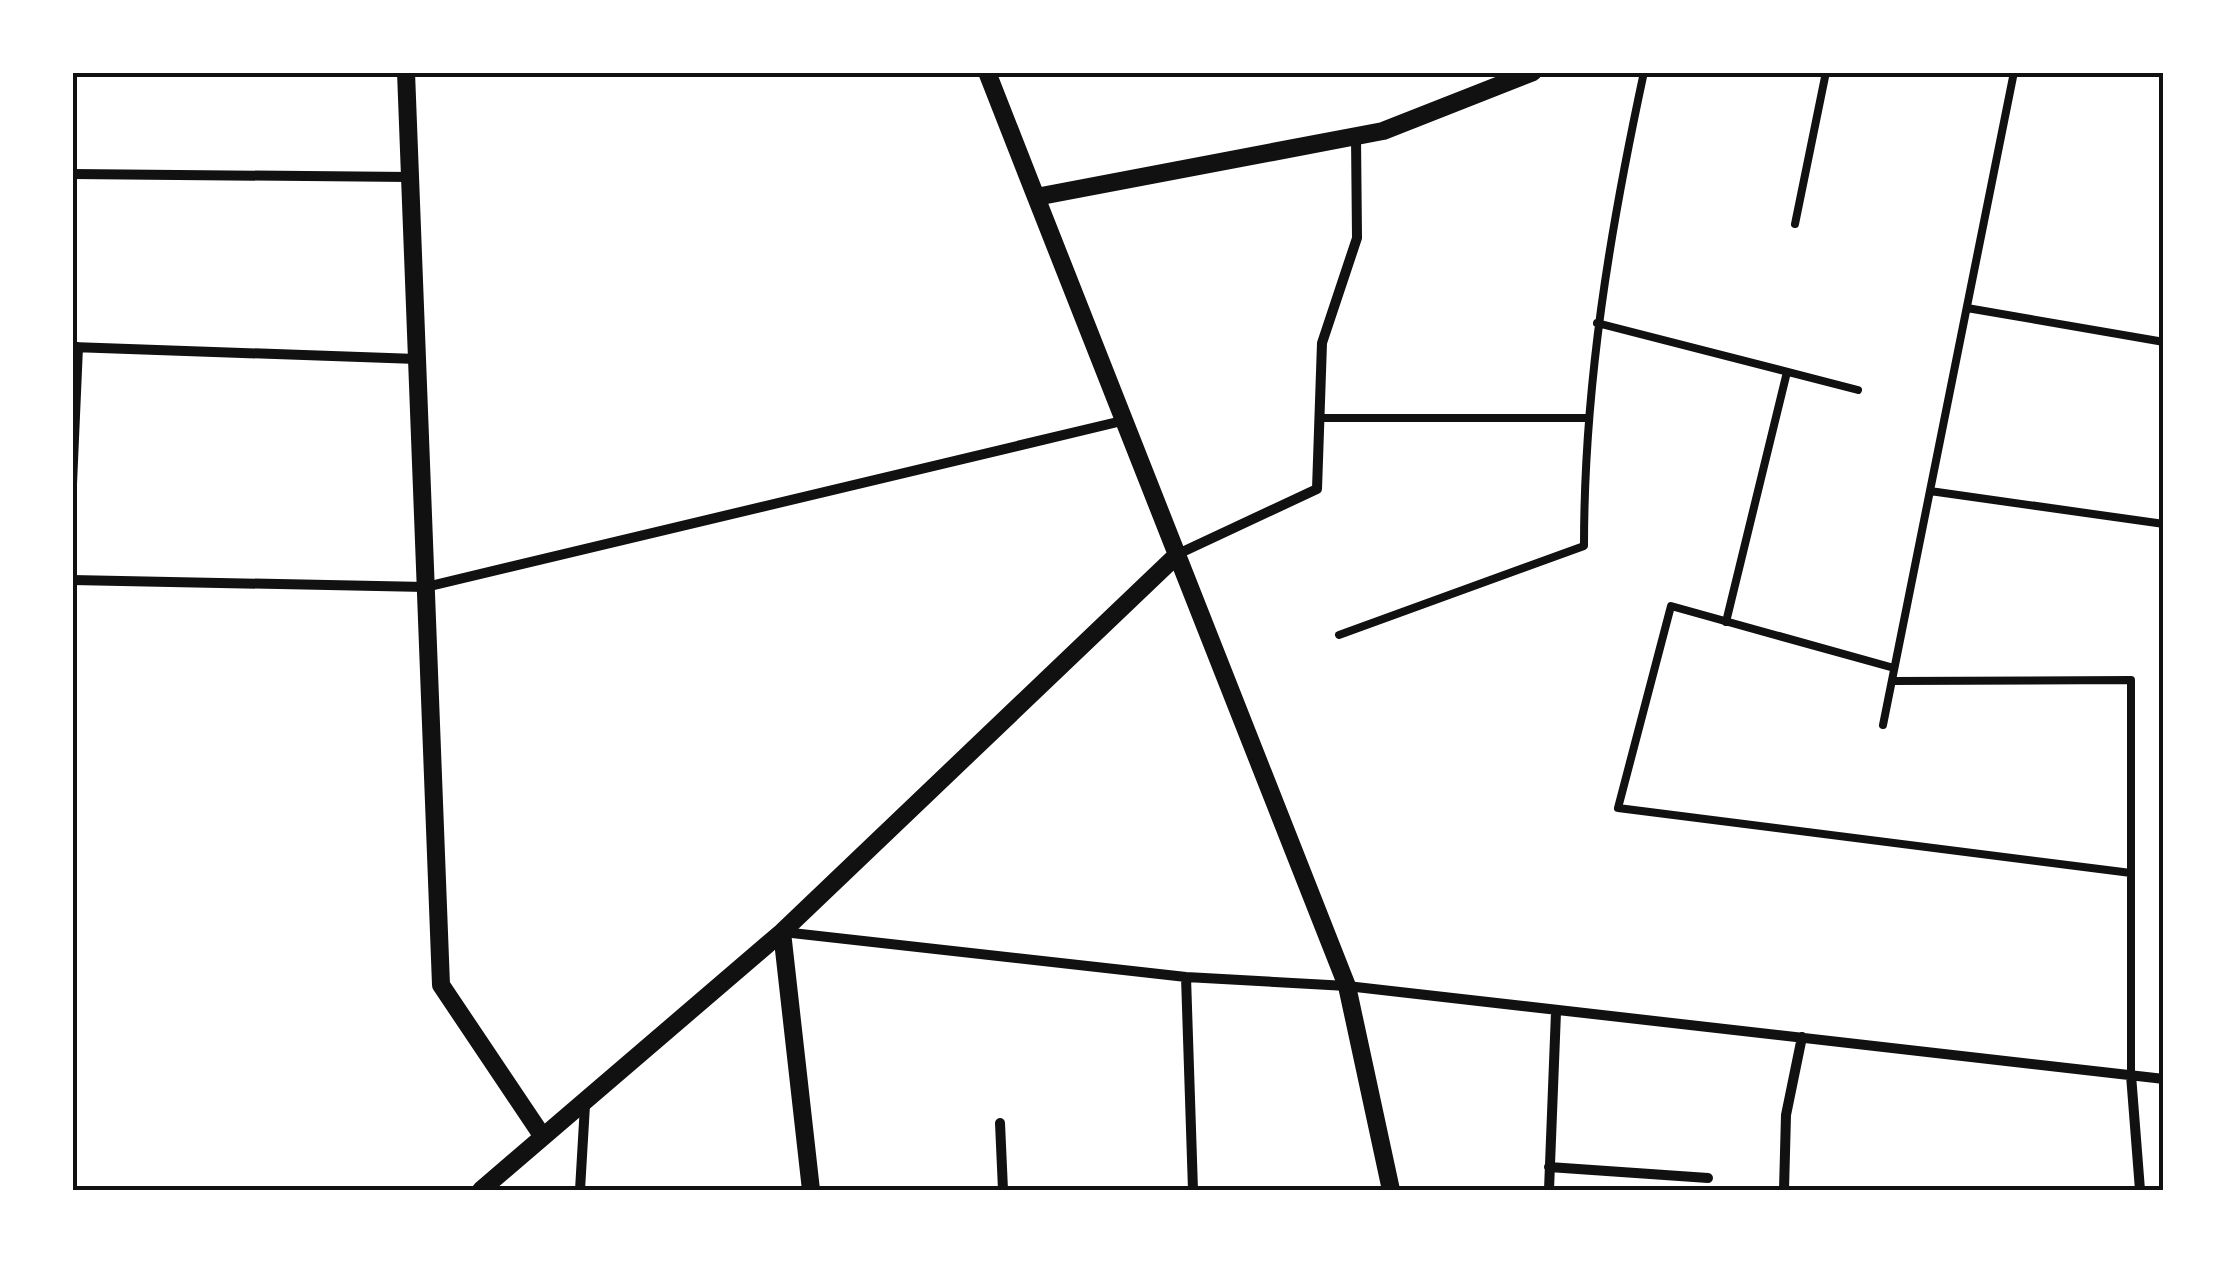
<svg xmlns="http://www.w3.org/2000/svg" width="2236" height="1263" font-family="'Space Grotesk',sans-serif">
	<rect width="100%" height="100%" fill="#fff"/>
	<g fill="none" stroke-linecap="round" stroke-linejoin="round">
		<path stroke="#111" stroke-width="8" d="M 1795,224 L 1826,72
			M 1967,308 L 2164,342
			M 1597,323 L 1858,390
			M 1319,418 L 1587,418
			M 1930,491 L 2164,524
			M 1726,622 L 1787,372
			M 1339,635 L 1584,546 C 1584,385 1610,230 1644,72
			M 1894,668 L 1671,606 L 1618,808 L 2131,873
			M 1892,681 L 2131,680 L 2131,1075
			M 1883,725 L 2014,72"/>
		<path stroke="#111" stroke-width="10" d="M 72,174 L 410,177
			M 72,347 L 417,359
			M 72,484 L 78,347
			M 1178,554 L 1317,489 L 1322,343 L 1357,238 L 1356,137
			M 72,580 L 426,587 L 1126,420
			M 783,932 L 1186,977 L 1347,986 L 2164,1079
			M 1186,977 L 1193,1190
			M 2131,1075 L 2140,1190
			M 1000,1123 L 1003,1190
			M 1549,1167 L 1708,1178
			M 580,1190 L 585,1105
			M 1549,1190 L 1556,1012
			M 1784,1190 L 1786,1115 L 1802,1037"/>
		<path stroke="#111" stroke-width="18" d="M 406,72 L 441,985 L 543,1137
			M 987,72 L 1036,197
			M 782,932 L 811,1190
			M 481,1190 L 782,932 L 1178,554
			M 1391,1190 L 1347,986 L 1036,197 L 1383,131 L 1533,72"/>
	</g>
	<rect width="2236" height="1263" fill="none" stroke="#ffffff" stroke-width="150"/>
	<rect x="75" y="75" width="2086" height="1113" fill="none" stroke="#111" stroke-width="4"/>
</svg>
